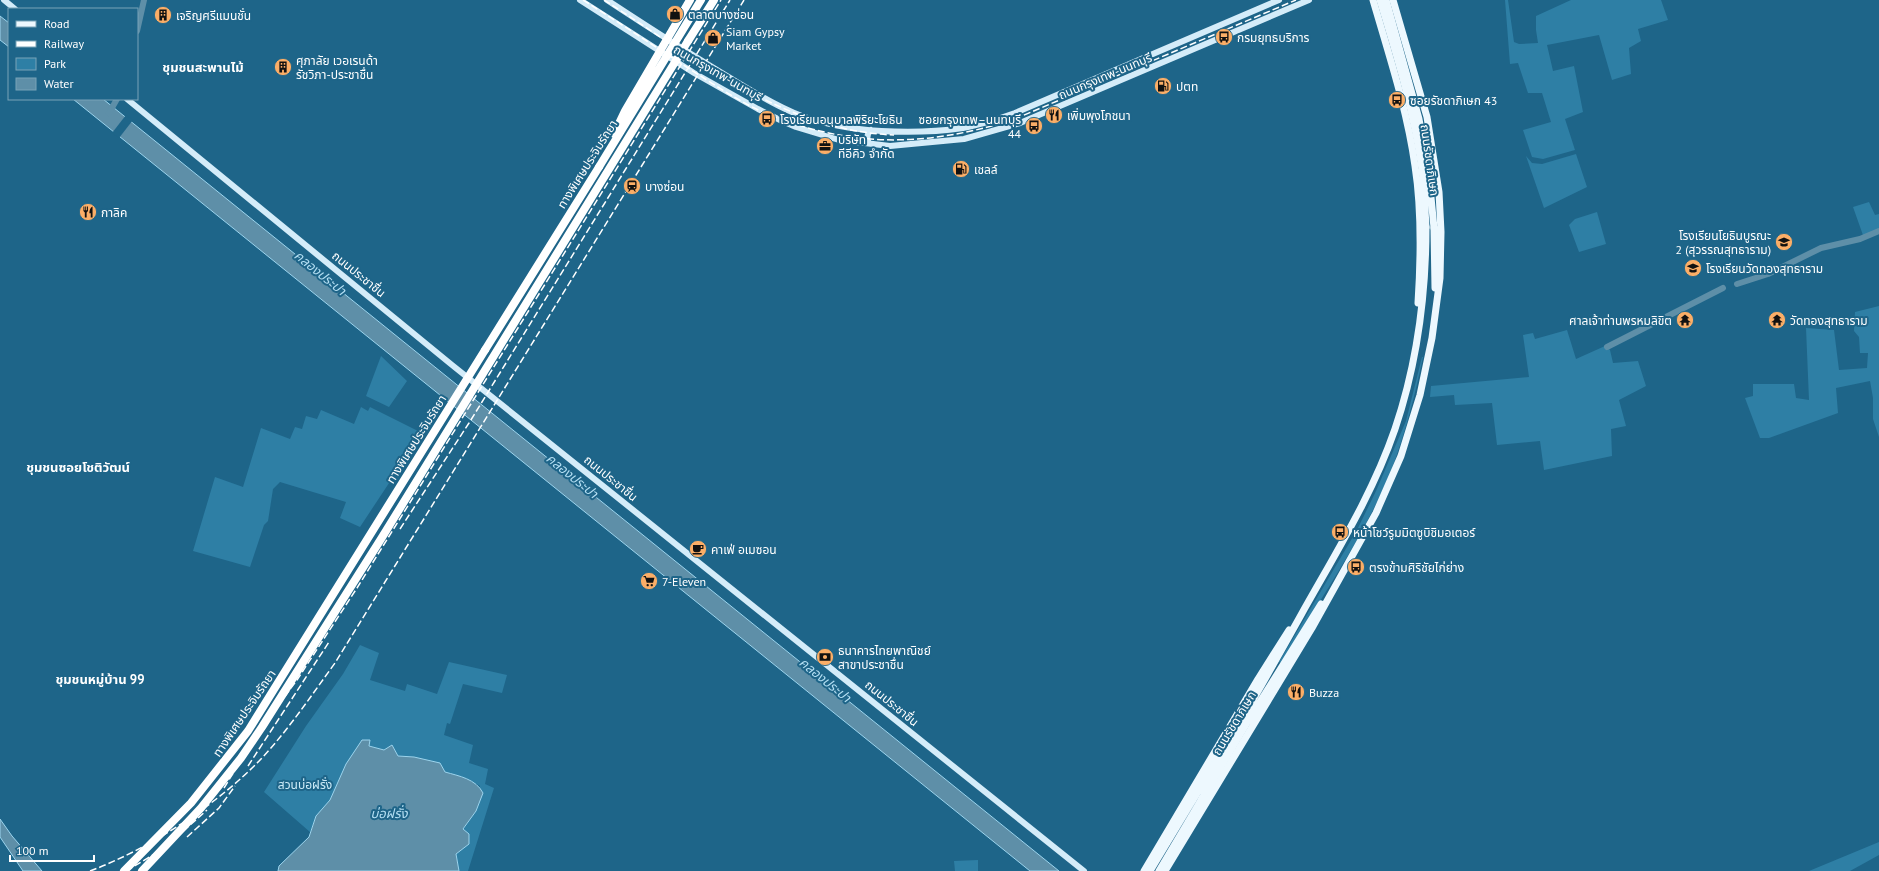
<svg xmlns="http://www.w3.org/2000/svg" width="1879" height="871" font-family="'PT Sans','Noto Sans Thai',sans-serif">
	<rect width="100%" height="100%" fill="#1e6589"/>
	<path fill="#2e7fa5" d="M 1505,0 L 1508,0 L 1514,42 L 1519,44 L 1538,43 L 1536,30 L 1536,16 L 1571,0 L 1661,0 L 1668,20 L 1638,29 L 1641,41 L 1629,48 L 1631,74 L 1612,80 L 1599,35 L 1547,45 L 1553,71 L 1574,66 L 1583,112 L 1565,119 L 1575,150 L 1543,159 L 1532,157 L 1523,130 L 1551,122 L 1542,93 L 1528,93 L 1518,63 L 1510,64 Z
		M 1576,154 L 1587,187 L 1544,208 L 1526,156 L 1532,163 L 1542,164 Z
		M 1869,202 L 1875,215 L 1879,214 L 1879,233 L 1864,238 L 1853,207 Z
		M 1597,212 L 1606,244 L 1579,252 L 1569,225 L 1575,219 Z
		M 1879,306 L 1879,437 L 1873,419 L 1873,398 L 1870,381 L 1836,388 L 1838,413 L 1769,438 L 1760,438 L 1745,398 L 1753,396 L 1753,384 L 1794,384 L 1796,398 L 1809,400 L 1806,328 L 1834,330 L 1839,370 L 1867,368 L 1868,353 L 1860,353 L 1859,337 L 1854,331 L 1855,312 Z
		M 1567,330 L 1576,359 L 1605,346 L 1610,350 L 1613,363 L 1638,361 L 1646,386 L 1619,400 L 1626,426 L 1611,429 L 1612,456 L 1544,470 L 1540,441 L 1497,445 L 1492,403 L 1455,405 L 1454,395 L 1430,397 L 1431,386 L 1529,377 L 1523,335 L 1533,333 L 1535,339 Z
		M 381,356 L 407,381 L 389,407 L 366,396 Z
		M 1422,357 L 1423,357 C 1415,396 1405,434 1391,471 C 1363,539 1319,601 1281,663 L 1279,662 L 1357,530 L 1376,491 L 1406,421 Z
		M 361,407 L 368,411 L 370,407 L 420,432 L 395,474 L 360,527 L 340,518 L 346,502 L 280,482 L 273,489 L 268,521 L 264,525 L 250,567 L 193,551 L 215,477 L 243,487 L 261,428 L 290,439 L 295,427 L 302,429 L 306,416 L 317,419 L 321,410 L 354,424 Z
		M 360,645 L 379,653 L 370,680 L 405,691 L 407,684 L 437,694 L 449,662 L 507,675 L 502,693 L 463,684 L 450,724 L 447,723 L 444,735 L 473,745 L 469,763 L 488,769 L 485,784 L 494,788 L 468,871 L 459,871 L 456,854 L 463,830 L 476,811 L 480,786 L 469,780 L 445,772 L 414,757 L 398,756 L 392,745 L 384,750 L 369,746 L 370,741 L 338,786 L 330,800 L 316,817 L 310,832 L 264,792 L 306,726 L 343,674 Z
		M 1879,842 L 1879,855 L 1850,871 L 1809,871 Z
		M 978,860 L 978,871 L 955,871 L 954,861 Z"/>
	<path fill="#5e8fa8" stroke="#9cd4ed" d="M 0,16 L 9,23 L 9,47 L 0,40 Z
		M 73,99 L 103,99 L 1059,871 L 1030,871 Z
		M 362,740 L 370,740 L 369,746 L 384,750 L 392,745 L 398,756 L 414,757 L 440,763 L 445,772 C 459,776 476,779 483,793 L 476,811 L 463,829 L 469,834 L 469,844 L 456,854 L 459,871 L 278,871 L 279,866 L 309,837 L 316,816 L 330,800 L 346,764 Z
		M 0,819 L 12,836 L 42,871 L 23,871 L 0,837 Z"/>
	<path fill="#1e6589" d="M 126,115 L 133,120 L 119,138 L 112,133 Z"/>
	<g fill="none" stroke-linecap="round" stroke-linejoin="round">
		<path stroke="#5e8fa8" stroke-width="6" d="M 137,31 L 144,0
			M 109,113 L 117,99
			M 1737,284 L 1768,274 L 1821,248 L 1860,239 L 1879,231
			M 1607,347 L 1723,288"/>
		<path stroke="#d4ecf9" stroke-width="6" d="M 4,0 L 15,9
			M 580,0 L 694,73 L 758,109 L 782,121 L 796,127 L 839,140 L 890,146 L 964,139 L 1020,123 L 1309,0
			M 607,0 C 648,27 690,54 732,79 C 754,92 777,107 802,116 C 848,133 914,135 963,128 C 981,125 998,119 1015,113 L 1279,0
			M 127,99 L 452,365 L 1084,871
			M 869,143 C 866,138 867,134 871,130"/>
		<path stroke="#edf8fe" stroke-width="7" d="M 1373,0 C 1389,55 1407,109 1415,166 C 1422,211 1421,257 1418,303
			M 1434,228 L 1435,288
			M 1243,717 C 1263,683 1282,649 1301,615 C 1335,554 1372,496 1395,429 C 1417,364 1426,295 1426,227
			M 1248,721 L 1321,604
			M 1144,871 L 1258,679 L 1289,630
			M 1165,871 L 1312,628 L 1376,513 L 1401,456 L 1420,395 L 1432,338 L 1440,278 L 1441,232 L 1439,192 L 1427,117 L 1393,0"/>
		<path stroke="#fff" stroke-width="8" d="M 688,41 L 714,0
			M 485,350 L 599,167"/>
		<path stroke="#fff" stroke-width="1.5" stroke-dasharray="7 3" stroke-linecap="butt" d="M 583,0 C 618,22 653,45 688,68 C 715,85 742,104 772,116 C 856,148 925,146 1010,121 L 1296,0
			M 604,0 C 694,57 783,131 894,135
			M 400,529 L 469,423 L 730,0
			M 248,766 L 329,642
			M 224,788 L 259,731 L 297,680 L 357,588 L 721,0
			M 187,837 L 219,808 L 235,786
			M 90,871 C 149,849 217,805 261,759 C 289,729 311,696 335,663 L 744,0
			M 126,871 L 163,849 L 207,810"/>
		<path stroke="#edf8fe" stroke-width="7" d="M 1380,0 C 1397,56 1414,111 1422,169 C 1424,188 1425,208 1426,227
			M 1386,0 L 1419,119 L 1429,177 L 1434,228
			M 1150,871 L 1243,717
			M 1159,871 L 1248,721"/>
		<path stroke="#fff" stroke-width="8" d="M 614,134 L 625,111 L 690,0
			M 599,167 L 701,0
			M 124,871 L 191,803 L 248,731 L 485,350
			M 142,871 L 201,808 L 241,758 L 262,727 L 381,539 L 688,41"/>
	</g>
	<defs>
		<symbol id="shop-disc" viewBox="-11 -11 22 22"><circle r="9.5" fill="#fbae67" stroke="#1e6589"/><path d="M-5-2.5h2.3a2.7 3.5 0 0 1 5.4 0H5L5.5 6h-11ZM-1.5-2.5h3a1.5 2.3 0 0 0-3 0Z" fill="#111"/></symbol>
		<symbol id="building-disc" viewBox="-11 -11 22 22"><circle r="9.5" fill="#fbae67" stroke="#1e6589"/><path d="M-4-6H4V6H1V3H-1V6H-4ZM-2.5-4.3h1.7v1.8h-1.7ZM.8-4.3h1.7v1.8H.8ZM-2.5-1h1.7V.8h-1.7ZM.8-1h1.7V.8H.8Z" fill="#111"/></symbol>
		<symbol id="bus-disc" viewBox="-11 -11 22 22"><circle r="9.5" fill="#fbae67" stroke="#1e6589"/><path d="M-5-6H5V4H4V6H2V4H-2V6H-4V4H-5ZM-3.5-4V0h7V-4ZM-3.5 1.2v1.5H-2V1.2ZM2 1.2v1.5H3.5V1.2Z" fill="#111"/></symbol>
		<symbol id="fuel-disc" viewBox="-11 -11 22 22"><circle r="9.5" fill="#fbae67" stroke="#1e6589"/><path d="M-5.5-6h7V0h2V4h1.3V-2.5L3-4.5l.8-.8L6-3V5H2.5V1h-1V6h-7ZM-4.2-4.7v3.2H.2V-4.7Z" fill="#111"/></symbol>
		<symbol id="restaurant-disc" viewBox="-11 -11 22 22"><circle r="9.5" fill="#fbae67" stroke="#1e6589"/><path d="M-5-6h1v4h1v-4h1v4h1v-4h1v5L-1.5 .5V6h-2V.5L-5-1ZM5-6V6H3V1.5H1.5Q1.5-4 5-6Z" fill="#111"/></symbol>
		<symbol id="office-disc" viewBox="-11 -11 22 22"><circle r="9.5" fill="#fbae67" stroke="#1e6589"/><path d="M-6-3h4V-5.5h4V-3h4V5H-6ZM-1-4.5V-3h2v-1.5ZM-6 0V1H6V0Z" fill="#111"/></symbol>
		<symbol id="station-disc" viewBox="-11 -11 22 22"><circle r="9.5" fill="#fbae67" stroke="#1e6589"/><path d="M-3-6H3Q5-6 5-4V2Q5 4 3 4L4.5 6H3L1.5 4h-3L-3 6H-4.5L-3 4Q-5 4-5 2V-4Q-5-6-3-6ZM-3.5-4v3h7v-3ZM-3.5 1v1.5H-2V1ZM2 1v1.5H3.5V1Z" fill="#111"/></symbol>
		<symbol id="school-disc" viewBox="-11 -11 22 22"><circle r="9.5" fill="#fbae67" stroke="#1e6589"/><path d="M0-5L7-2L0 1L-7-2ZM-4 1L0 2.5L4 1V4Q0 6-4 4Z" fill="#111"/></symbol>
		<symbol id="temple-disc" viewBox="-11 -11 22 22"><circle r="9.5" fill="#fbae67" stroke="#1e6589"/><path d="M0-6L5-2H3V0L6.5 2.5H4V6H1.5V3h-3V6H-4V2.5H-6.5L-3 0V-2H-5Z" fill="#111"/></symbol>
		<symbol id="cafe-disc" viewBox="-11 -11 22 22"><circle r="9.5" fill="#fbae67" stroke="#1e6589"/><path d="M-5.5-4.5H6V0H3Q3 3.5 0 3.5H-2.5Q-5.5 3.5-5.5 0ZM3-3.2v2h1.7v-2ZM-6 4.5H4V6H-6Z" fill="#111"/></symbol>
		<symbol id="supermarket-disc" viewBox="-11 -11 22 22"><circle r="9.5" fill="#fbae67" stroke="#1e6589"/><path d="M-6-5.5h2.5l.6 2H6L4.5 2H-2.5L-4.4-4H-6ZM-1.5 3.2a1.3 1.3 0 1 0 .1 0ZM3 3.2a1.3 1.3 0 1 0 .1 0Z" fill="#111"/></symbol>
		<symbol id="bank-disc" viewBox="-11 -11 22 22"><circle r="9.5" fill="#fbae67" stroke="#1e6589"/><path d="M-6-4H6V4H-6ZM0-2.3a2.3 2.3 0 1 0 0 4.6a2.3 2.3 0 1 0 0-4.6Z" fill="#111"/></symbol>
	</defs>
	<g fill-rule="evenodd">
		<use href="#shop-disc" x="665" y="4" width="20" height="20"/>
		<use href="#building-disc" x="153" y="5" width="20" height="20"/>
		<use href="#bus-disc" x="1214" y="27" width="20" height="20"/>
		<use href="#shop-disc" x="703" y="28" width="20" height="20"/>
		<use href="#building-disc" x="273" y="57" width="20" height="20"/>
		<use href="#fuel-disc" x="1153" y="76" width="20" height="20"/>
		<use href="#bus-disc" x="1387" y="90" width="20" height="20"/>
		<use href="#restaurant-disc" x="1044" y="105" width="20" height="20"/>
		<use href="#bus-disc" x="757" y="109" width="20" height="20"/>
		<use href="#bus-disc" x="1024" y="116" width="20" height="20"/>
		<use href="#office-disc" x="815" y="136" width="20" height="20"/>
		<use href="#fuel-disc" x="951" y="159" width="20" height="20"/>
		<use href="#station-disc" x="622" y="176" width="20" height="20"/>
		<use href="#restaurant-disc" x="78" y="202" width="20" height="20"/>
		<use href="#school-disc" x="1774" y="232" width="20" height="20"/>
		<use href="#school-disc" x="1683" y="258" width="20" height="20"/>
		<use href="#temple-disc" x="1675" y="310" width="20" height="20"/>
		<use href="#temple-disc" x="1767" y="310" width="20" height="20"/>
		<use href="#bus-disc" x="1330" y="522" width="20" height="20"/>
		<use href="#cafe-disc" x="688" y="539" width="20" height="20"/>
		<use href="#bus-disc" x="1346" y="557" width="20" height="20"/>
		<use href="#supermarket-disc" x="639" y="571" width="20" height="20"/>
		<use href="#bank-disc" x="815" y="647" width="20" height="20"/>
		<use href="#restaurant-disc" x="1286" y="682" width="20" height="20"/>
	</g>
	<g text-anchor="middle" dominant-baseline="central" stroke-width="4" stroke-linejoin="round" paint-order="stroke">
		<g font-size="12" fill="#fff" stroke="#1e6589" text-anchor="start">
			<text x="688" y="14">ตลาดบางซ่อน</text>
			<text x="176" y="15">เจริญศรีแมนชั่น</text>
			<text x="726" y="31">Siam Gypsy<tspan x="726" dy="14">Market</tspan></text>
			<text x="1237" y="37">กรมยุทธบริการ</text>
			<text x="296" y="60">ศุภาลัย เวอเรนด้า<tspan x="296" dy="14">รัชวิภา-ประชาชื่น</tspan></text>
			<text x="1176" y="86">ปตท</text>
			<text x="1410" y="100">ซอยรัชดาภิเษก 43</text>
			<text x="1067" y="115">เพิ่มพุงโภชนา</text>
			<text x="780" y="119">โรงเรียนอนุบาลพิริยะโยธิน</text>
			<text x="1021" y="119" text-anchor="end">ซอยกรุงเทพ–นนทบุรี<tspan x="1021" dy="14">44</tspan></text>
			<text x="838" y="139">บริษัท<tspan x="838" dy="14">ทีอีคิว จำกัด</tspan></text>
			<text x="974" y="169">เชลล์</text>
			<text x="645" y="186">บางซ่อน</text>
			<text x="101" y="212">กาลิค</text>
			<text x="1771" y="235" text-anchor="end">โรงเรียนโยธินบูรณะ<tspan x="1771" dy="14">2 (สุวรรณสุทธาราม)</tspan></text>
			<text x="1706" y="268">โรงเรียนวัดทองสุทธาราม</text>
			<text x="1672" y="320" text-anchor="end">ศาลเจ้าท่านพรหมลิขิต</text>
			<text x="1790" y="320">วัดทองสุทธาราม</text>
			<text x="1353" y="532">หน้าโชว์รูมมิตซูบิชิมอเตอร์</text>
			<text x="711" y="549">คาเฟ่ อเมซอน</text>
			<text x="1369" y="567">ตรงข้ามศิริชัยไก่ย่าง</text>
			<text x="662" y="581">7-Eleven</text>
			<text x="838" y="650">ธนาคารไทยพาณิชย์<tspan x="838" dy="14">สาขาประชาชื่น</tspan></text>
			<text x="1309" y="692">Buzza</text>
		</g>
		<g font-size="12" fill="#fff" stroke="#1e6589">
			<text transform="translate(718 73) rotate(30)">ถนนกรุงเทพ-นนทบุรี</text>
			<text transform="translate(1105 76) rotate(-23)">ถนนกรุงเทพ-นนทบุรี</text>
			<text transform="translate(1430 160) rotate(82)">ถนนรัชดาภิเษก</text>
			<text transform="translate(587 164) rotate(-58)">ทางพิเศษประจิมรัถยา</text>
			<text transform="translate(359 274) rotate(39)">ถนนประชาชื่น</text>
			<text transform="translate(416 439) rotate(-58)">ทางพิเศษประจิมรัถยา</text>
			<text transform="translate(611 478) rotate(39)">ถนนประชาชื่น</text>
			<text transform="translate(892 703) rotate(39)">ถนนประชาชื่น</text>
			<text transform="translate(244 713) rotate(-56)">ทางพิเศษประจิมรัถยา</text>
			<text transform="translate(1234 723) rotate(-59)">ถนนรัชดาภิเษก</text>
		</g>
		<g font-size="12" fill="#cdebf8" stroke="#1e6589">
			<text x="305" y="784">สวนบ่อฝรั่ง</text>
		</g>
		<g font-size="13" font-weight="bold" fill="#fff" stroke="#1e6589">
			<text x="203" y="67">ชุมชนสะพานไม้</text>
			<text x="78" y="467">ชุมชนซอยโชติวัฒน์</text>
			<text x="100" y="679">ชุมชนหมู่บ้าน 99</text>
		</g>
		<g font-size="13" font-style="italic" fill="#b4dff3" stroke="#1e6589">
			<text transform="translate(320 273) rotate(39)">คลองประปา</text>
			<text transform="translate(572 476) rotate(39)">คลองประปา</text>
			<text transform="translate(825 680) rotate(39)">คลองประปา</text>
			<text x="389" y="813">บ่อฝรั่ง</text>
		</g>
	</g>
	<rect x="8" y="8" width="130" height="92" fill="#1e6589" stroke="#78a3b8"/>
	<rect x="16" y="21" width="20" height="6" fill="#edf8fe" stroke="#78a3b8"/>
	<text x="44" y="28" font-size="12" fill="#ffffff">Road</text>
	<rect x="16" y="41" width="20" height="6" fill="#ffffff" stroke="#78a3b8"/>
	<text x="44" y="48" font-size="12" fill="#ffffff">Railway</text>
	<rect x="16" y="58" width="20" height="12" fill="#2e7fa5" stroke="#78a3b8"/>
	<text x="44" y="68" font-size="12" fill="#ffffff">Park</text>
	<rect x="16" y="78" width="20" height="12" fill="#5e8fa8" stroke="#78a3b8"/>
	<text x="44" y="88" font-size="12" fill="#ffffff">Water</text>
	<path d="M10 855v6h84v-6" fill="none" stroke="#ffffff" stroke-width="2"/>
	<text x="16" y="855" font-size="12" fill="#ffffff" stroke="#1e6589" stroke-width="3" paint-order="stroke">100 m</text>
</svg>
